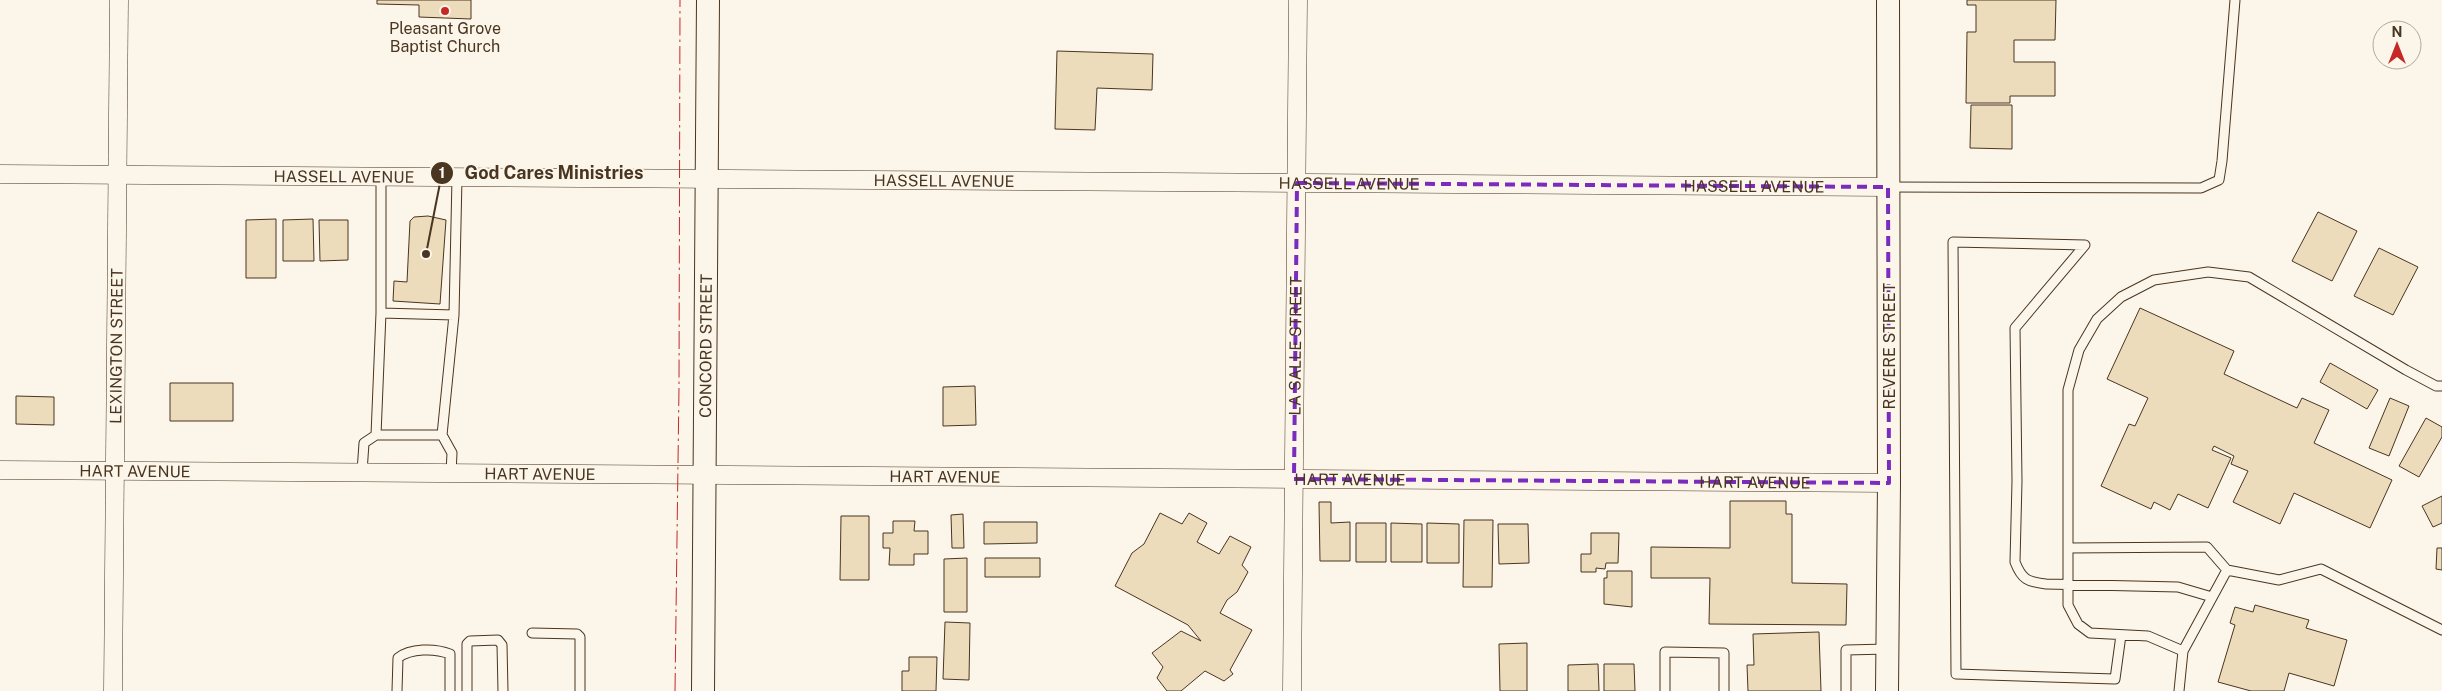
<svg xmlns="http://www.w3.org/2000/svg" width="2442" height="691" font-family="'Public Sans',sans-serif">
	<rect width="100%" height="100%" fill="#fbf6e9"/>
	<path fill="#ecdcbc" stroke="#4a3520" d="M 377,0 L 471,0 L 471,19 L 419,17 L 419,5 L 377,4 Z
		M 1967,0 L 2056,0 L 2055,40 L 2014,40 L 2014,62 L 2055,62 L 2055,96 L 2010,96 L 2010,103 L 1966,103 L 1967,32 L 1976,32 L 1976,5 L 1967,5 Z
		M 1057,51 L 1153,54 L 1152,90 L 1097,88 L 1095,130 L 1055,129 Z
		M 1971,105 L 2012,105 L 2012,149 L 1970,148 Z
		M 2318,212 L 2357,231 L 2332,281 L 2292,261 Z
		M 428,216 L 446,220 L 440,304 L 393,301 L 394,281 L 407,282 L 410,221 L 414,217 Z
		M 276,219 L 276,278 L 246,278 L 246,220 Z
		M 313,219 L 314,261 L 283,261 L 283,220 Z
		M 319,220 L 348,220 L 348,260 L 320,261 Z
		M 2379,248 L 2418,267 L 2393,315 L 2354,296 Z
		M 2140,308 L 2234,351 L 2224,374 L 2297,408 L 2302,398 L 2329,410 L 2314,443 L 2392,480 L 2370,528 L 2294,493 L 2280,524 L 2233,502 L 2248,471 L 2231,464 L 2234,456 L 2214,446 L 2212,450 L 2231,458 L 2208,508 L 2178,494 L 2170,510 L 2154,502 L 2151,509 L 2101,486 L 2129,424 L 2135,426 L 2148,398 L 2107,379 Z
		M 2330,363 L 2378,390 L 2367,409 L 2320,382 Z
		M 170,383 L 233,383 L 233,421 L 170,421 Z
		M 975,386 L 976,425 L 943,426 L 943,387 Z
		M 16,396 L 54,397 L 54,425 L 16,424 Z
		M 2390,398 L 2409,406 L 2389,456 L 2369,448 Z
		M 2426,418 L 2442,427 L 2442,437 L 2419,477 L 2399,466 Z
		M 2442,496 L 2442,523 L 2433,527 L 2422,506 Z
		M 1730,501 L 1786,501 L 1786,514 L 1792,514 L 1792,583 L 1847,584 L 1846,625 L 1709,624 L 1710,578 L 1651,578 L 1651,547 L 1730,548 Z
		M 1319,502 L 1331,502 L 1331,523 L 1350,522 L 1350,561 L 1320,561 Z
		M 1160,513 L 1182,524 L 1189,513 L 1207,523 L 1197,542 L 1219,554 L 1230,536 L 1251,547 L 1242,565 L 1248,572 L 1237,592 L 1227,600 L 1220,613 L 1252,630 L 1230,670 L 1233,674 L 1224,681 L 1205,671 L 1181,691 L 1167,691 L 1157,678 L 1163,667 L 1152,653 L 1181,631 L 1201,641 L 1188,625 L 1115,586 L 1132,553 L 1144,544 Z
		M 963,514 L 964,548 L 952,548 L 951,515 Z
		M 841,516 L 869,516 L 869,580 L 840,580 Z
		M 1464,520 L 1493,520 L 1492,587 L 1463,587 Z
		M 893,521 L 915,521 L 914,531 L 928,531 L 928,554 L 914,554 L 914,565 L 889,565 L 890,548 L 883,548 L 883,533 L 893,533 Z
		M 984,522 L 1037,522 L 1037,543 L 984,544 Z
		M 1356,523 L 1386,523 L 1386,562 L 1356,562 Z
		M 1391,523 L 1422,524 L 1422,562 L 1391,562 Z
		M 1427,523 L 1459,524 L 1459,563 L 1427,563 Z
		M 1498,524 L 1528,524 L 1529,563 L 1499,564 Z
		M 1591,533 L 1619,533 L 1618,563 L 1606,563 L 1605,569 L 1596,568 L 1596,572 L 1581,572 L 1581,554 L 1591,554 Z
		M 2437,548 L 2442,548 L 2442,570 L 2436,569 Z
		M 967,558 L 967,612 L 944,612 L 944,559 Z
		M 985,558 L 1040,558 L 1040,577 L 985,577 Z
		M 1607,571 L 1632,571 L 1632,607 L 1604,604 L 1604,578 L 1607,578 Z
		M 2255,605 L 2309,620 L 2306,628 L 2347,640 L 2334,686 L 2289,673 L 2284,691 L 2251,691 L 2218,682 L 2235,625 L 2230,623 L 2235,607 L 2253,612 Z
		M 945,622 L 970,623 L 969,680 L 943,679 Z
		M 1819,632 L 1821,691 L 1748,691 L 1747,665 L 1754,665 L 1753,634 Z
		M 1527,643 L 1527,691 L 1500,691 L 1499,644 Z
		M 909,657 L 937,657 L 936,691 L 902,691 L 902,671 L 909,671 Z
		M 1598,664 L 1599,691 L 1568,691 L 1568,665 Z
		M 1604,664 L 1634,664 L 1635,691 L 1604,691 Z"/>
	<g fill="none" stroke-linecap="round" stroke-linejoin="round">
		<defs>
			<path id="service" d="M 381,177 L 381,313 L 454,315 L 457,178
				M 1888,187 L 2201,188 L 2219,180 L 2222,161 L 2235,0
				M 381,313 L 376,435 L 442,435 L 454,315
				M 442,435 L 452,453 L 451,473
				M 362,472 L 364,443 L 376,435
				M 2068,548 L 2207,547 L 2227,570
				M 532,633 L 577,634 L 580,637 L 580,691
				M 2121,635 L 2115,679 L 1956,674 L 1953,242 L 2085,245 L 2015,328 L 2017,481 L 2015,562 C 2022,580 2028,582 2046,584 L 2178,587 L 2212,597
				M 2183,651 L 2227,570 L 2279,580 L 2321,569 L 2442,630
				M 397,691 L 398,658 C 410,648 435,648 450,654 L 450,691
				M 467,691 L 467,644 L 470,641 L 498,640 L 502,645 L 503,691
				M 1665,691 L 1665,652 L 1724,653 L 1724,691
				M 1846,691 L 1846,650 L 1888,649
				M 2179,691 L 2183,651 L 2148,636 L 2090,633 L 2078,624 L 2068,605 L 2068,390 L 2079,350 L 2097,319 L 2121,297 L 2154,280 L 2208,272 L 2249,277 L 2406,370 L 2436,386 L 2442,386"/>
			<g id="minor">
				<path id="s1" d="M 0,174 L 1888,187"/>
				<path id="s2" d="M 0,470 L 1889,483"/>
				<path id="s3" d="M 113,691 L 119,0"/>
				<path id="s4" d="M 1292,691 L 1298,0"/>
			</g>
			<g id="tertiary">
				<path id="s5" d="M 703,691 L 708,0"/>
				<path d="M 1887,691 L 1889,483 L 1888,0"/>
			</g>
		</defs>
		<use href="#service" stroke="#4a3520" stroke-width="11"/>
		<use href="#minor" stroke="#4a3520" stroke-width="19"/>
		<use href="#tertiary" stroke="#4a3520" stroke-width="24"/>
		<use href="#service" stroke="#fbf6e9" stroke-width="9"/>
		<use href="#minor" stroke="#fbf6e9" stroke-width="18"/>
		<use href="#tertiary" stroke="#fbf6e9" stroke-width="22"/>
		<path stroke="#c62828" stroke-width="1" stroke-dasharray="18 4 2.5 4" stroke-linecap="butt" d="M 675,691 L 679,387 L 680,0"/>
	</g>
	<path fill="none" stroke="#7b2cbf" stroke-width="4" stroke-dasharray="10 6" stroke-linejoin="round" d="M 1297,183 L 1888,187 L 1889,483 L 1294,479 Z"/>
	<circle fill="#c62828" stroke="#fbf6e9" stroke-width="2" cx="445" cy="11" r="5"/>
	<g text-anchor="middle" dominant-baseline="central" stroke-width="4" stroke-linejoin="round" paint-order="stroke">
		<g font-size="16" fill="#4a3520" stroke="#fbf6e9">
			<text x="445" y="28">Pleasant Grove<tspan x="445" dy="18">Baptist Church</tspan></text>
		</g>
		<g font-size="16" fill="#4a3520" stroke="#fbf6e9">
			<text stroke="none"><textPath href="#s1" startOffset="344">HASSELL AVENUE</textPath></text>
			<text stroke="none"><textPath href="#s1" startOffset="944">HASSELL AVENUE</textPath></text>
			<text stroke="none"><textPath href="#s1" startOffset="1349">HASSELL AVENUE</textPath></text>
			<text stroke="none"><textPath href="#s1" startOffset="1754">HASSELL AVENUE</textPath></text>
			<text stroke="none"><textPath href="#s3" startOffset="345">LEXINGTON STREET</textPath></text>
			<text stroke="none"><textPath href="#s5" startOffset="345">CONCORD STREET</textPath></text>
			<text stroke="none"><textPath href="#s4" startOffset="345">LA SALLE STREET</textPath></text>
			<text transform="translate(1889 346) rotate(-90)">REVERE STREET</text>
			<text stroke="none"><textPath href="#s2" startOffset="135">HART AVENUE</textPath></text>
			<text stroke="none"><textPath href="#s2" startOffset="540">HART AVENUE</textPath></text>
			<text stroke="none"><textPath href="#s2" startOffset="945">HART AVENUE</textPath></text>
			<text stroke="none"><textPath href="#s2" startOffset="1350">HART AVENUE</textPath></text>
			<text stroke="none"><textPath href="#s2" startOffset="1755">HART AVENUE</textPath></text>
		</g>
	</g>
	<path fill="none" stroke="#4a3520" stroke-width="2" d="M426 254L442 173"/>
	<g fill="#4a3520" stroke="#fbf6e9" stroke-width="2">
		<circle cx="426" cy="254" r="5"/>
		<circle cx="442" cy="173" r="12"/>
	</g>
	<g font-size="15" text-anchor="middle" font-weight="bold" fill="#fff">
		<text x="442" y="178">1</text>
	</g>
	<g font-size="18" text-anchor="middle" font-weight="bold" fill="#4a3520" stroke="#fbf6e9" stroke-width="4" stroke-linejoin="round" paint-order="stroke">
		<text x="554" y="179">God Cares Ministries</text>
	</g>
	<g transform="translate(2397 45)"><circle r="24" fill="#fbf6e9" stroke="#b4a999"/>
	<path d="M0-4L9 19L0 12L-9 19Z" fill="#c62828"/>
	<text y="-8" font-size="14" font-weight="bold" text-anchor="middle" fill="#4a3520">N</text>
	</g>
</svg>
